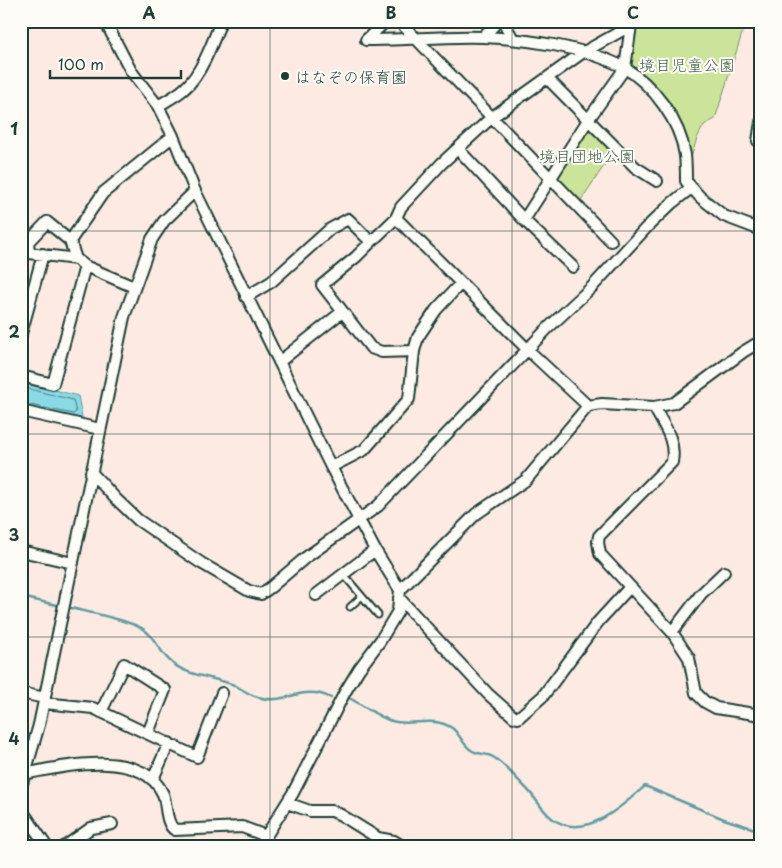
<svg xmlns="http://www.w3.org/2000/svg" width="782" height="868" font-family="'Playpen Sans','Klee One',sans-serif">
	<rect width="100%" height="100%" fill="#fdebe3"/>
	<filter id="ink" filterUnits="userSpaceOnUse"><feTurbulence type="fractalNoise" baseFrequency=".02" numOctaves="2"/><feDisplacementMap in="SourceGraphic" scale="10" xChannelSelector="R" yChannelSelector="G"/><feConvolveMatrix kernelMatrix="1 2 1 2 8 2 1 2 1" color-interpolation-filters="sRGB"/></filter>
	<g filter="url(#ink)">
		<path fill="#cce49a" stroke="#769067" d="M 639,21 L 746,21 L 715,119 L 704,125 L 697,138 L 690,161 L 664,107 L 625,68 L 631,25 Z
			M 588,120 L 616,148 L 577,206 L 549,178 Z"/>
		<path fill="#8adae6" stroke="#5f9b9f" d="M 21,381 L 78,396 L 83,422 L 21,408 Z"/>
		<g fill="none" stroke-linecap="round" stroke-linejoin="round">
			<path stroke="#4a7c7b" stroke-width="1" d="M 21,387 L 73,400 L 76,412 L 73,414 L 21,403"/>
			<path stroke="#5f9b9f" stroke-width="2.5" d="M 21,597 L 61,606
				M 67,607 C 89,613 116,617 137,626 C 153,632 158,650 170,661 C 185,676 215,677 234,685 C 242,689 249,695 258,697 C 286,706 301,683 331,698
				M 349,698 C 361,704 380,718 392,721 C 412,727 433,715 452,728 C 460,734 463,745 471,750 C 478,755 486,753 493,757 C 503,763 517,779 526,788 C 536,798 542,811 553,819 C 585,842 623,805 645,786 L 724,819 L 761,831"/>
			<defs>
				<path id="lane" d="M 343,574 L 378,615
					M 350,607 L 361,597"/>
				<path id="street" d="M 105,21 L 131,71 L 158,106 L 173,136 L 195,191 L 331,467 L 375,550 L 400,590
					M 386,21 L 366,40 C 405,41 444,35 484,37 C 526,39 585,47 623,67 C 653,84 680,121 685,155 C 686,164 686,173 686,181 L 700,197 L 724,216 L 761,230
					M 399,21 L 611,241
					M 503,21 L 513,39
					M 483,37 L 498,21
					M 547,78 L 635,167 L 657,181
					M 158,106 C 166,101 176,96 184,89 C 201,75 213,42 221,21
					M 761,122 L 758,141 L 761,141
					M 458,149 L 524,220
					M 396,218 L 528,350 L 588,406
					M 70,241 L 103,193 L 173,136
					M 371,242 L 356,257 L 322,285 L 371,348 L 382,352 L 414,351
					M 21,252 L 76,259 L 85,266 L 134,287
					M 29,252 L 28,242 L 47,222 L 70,241 L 76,259
					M 573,267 L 524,220 L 588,120 L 625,68 L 631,25 L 630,22
					M 246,297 L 271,282 L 330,229 L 348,219 L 371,242 L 396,218 L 401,207 L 442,163 L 491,118 L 582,53 L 639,21
					M 21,334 L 43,254
					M 279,362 L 342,312
					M 21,376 L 53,384 L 85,266
					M 654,407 C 664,426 676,440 672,462 L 599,536 L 598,542 L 600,554 L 672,632 L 689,658 L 696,693 L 705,702 L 716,708 L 761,715
					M 21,411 L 100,429
					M 331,467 L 364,450 L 409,399 L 414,351 L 418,337 L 436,310 L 461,283
					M 91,472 L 116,499 L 138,520 L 201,563 L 249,591 L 261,594 L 271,587 L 305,558 L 378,506 L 548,328 L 592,287 L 646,228 L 672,203 L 691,188
					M 21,551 L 73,563
					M 316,595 L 375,550
					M 399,598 L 488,694 L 514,717 L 518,718 L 543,696 L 598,622 L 630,587
					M 672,632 L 701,594 L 724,572
					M 21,693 L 45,698
					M 44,703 L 93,708 L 197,757 L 222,693
					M 101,712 L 124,664 L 165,690 L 148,733
					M 24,774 C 63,766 142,748 163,794 C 167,804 165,824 175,830 L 242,827 L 266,836
					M 153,779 L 169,743
					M 21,787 L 39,725 L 124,317 L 152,239 L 164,221 L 195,191
					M 287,803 L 310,811 L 332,811 L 341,815 L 378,838 L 394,841 L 404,847
					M 21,804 L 23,812 L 47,847
					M 64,847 L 91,828 L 112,824
					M 261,847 L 266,836 L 293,793 L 345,692 L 359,669 L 380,641 L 398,611 L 400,590 L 476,514 L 526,480 L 588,406 L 602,404 L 654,407 L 674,403 L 743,352 L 761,341"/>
			</defs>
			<use href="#lane" stroke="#1f3d34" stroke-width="9"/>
			<use href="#street" stroke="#1f3d34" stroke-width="14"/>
			<use href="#lane" stroke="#fdfcf7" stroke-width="5"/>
			<use href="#street" stroke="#fdfcf7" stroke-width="10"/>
		</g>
	</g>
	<path fill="none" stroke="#1f3d34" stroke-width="1" stroke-opacity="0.55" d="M 270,21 L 270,847M 512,21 L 512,847M 21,231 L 761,231M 21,434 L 761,434M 21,637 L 761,637"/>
	<circle fill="#1f3d34" stroke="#fdfcf7" stroke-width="2" cx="285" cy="76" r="5"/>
	<g text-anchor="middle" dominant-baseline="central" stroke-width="4" stroke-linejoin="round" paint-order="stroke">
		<g font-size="16" fill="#425e48" stroke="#fdfcf7">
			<text x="687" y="64">境目児童公園</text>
			<text x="587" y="155">境目団地公園</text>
		</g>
		<g font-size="16" fill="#1f3d34" stroke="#fdfcf7" text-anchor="start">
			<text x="295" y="76">はなぞの保育園</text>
		</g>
	</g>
	<rect width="782" height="868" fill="none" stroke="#fdfcf7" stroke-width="55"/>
	<path d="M50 70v8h131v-8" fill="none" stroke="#1f3d34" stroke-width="2.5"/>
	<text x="58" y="70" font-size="15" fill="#1f3d34" stroke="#fdfcf7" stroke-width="4" paint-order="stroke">100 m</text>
	<rect x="28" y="28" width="726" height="812" fill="none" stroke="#1f3d34" stroke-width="2"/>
	<g font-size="16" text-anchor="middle" font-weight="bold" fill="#1f3d34">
		<text x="149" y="19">A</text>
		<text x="391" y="19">B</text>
		<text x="633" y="19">C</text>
		<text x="14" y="135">1</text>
		<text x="14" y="338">2</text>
		<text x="14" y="541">3</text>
		<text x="14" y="745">4</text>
	</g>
</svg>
